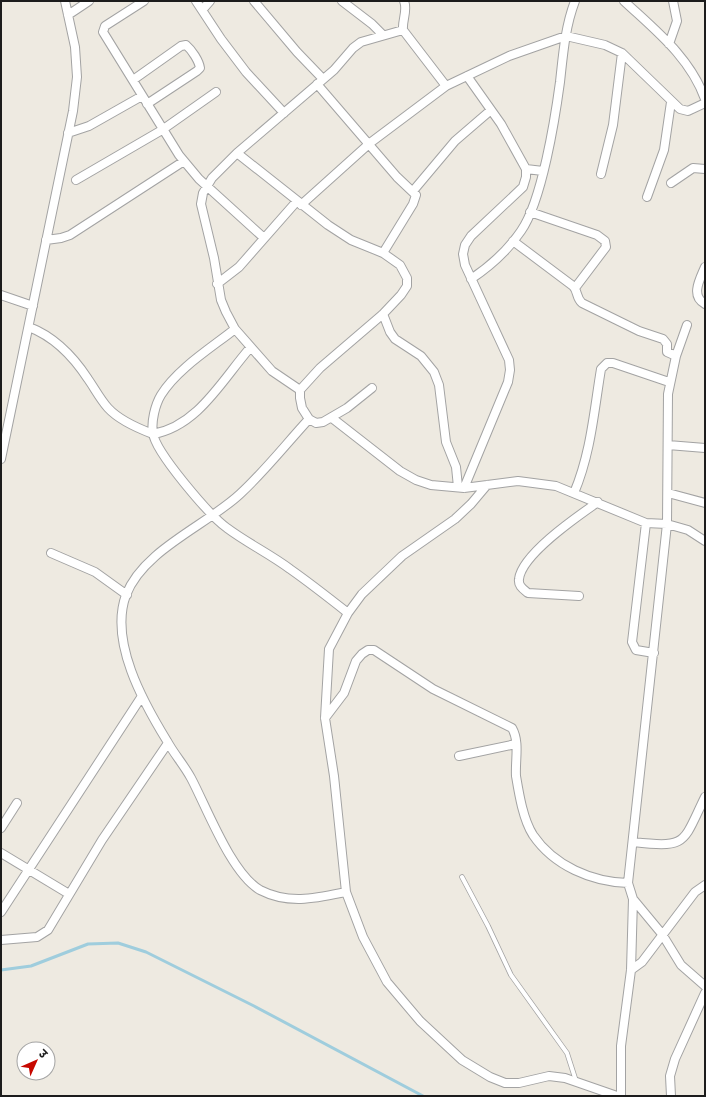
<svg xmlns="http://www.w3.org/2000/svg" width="706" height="1097" font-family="Poppins,'Noto Sans Devanagari',sans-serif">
	<rect width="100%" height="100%" fill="#eeeae1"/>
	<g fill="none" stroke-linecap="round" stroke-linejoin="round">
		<path stroke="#9fcddd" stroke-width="3" d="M 1,970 L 31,966 L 88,944 L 118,943 L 146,952 L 254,1006 L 423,1096"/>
		<defs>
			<path id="service" d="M 462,877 L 488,926 L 511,975 L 567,1053 L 576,1081"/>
			<path id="minor" d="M 144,1 L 105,26 L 103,32 L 179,155 L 199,179 L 264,238
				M 196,1 L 221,39 L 246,72 L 284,113
				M 254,1 L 297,52 L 323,79
				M 342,1 L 372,24 L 383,35
				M 404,1 C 408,10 402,20 403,30 L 446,86
				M 624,1 C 655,30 690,57 705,99
				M 203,9 L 210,1
				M 68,15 L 89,1
				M 669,44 L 677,21 L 673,1
				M 133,80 L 181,46 L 186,45 C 192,50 199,61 200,68 L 197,71 L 147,104
				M 317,84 L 397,177 L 416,195 L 413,204 L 383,253
				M 68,133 L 89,126 L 142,96
				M 237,153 L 328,225 L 351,240 L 383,253 L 400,265 L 407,278 L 407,286 L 401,295 L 383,314 L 320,368 L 300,390 L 300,398 L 302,408 L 309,419 L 316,423 L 323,422 L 347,408 L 372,388
				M 526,169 L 543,171
				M 601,174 L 613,125 L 622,53
				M 76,180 L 162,130 L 216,92
				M 671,183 L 693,168 L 705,169
				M 413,191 L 455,141 L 491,110
				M 647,197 L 664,150 L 671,102
				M 301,205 L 370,143 L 446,86 L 509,56 L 566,36 L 605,45 L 622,53 L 680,109 L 688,111 L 705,103
				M 530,212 L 597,235 L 605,241 L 606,247 L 575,288
				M 46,240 L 61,238 L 70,235 L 184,161
				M 513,241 L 573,286 C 578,291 576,298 582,303 L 639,331 L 663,339 L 667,344 L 667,352 L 676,356
				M 705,267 C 700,279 690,296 705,304
				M 471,279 C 489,267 508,250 521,231 C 542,201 555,119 560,82 C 563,55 565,27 575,1
				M 217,284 L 239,267 L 297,201
				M 1,295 L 33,306
				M 383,314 L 390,332 L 395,339 L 421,356 L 434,372 L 439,385 L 446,442 L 456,467 L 458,487
				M 687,325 L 676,356 L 668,394 L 667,524 L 628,883 L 633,899 L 662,934 L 681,965 L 705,986
				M 29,327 C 55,337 73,356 88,379 C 95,389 100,399 108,408 C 119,420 137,428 153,434 C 198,426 222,380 250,348
				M 235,329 C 211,348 177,369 161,395 C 155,405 151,422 153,433 C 155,452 210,516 227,528 C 247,543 270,554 290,569 C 310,583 329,598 348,613
				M 300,390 L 272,371 L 235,329 L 226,312 L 221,300 L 214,258 L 201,204 L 203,193 L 212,178 L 237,153 L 334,70 L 353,48 L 361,42 L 403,30
				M 332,418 L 400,471 L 416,480 L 431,485 L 464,488 L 518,481 L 556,486 L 646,523 L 667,524 L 688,530 L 705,541
				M 309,419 C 286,444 265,471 240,494 C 207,525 143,550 126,595 C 109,641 143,702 167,741 C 174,754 184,765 191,778 C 207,808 231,873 260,890 C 289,905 317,898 346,892
				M 668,445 L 705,448
				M 1,459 L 73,111 L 77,77 L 75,47 L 65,1
				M 487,485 L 471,504 L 455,519 L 402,556 L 362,594 L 348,613 L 329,649 L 325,718 L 334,776 L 346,892 L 363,937 L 387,982 L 420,1021 L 462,1060 L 490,1077 L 505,1083 L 519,1083 L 549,1076 L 565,1078 L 617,1096
				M 464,488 L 508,382 L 510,370 L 509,360 L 465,265 L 463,254 L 465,245 L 471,236 L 523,187 L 526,177 L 526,169 L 501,124 L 467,76
				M 574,493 C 591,453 594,411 601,369 L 607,363 L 613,363 L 669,382
				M 668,493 L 705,503
				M 646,523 L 632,642 L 636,650 L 654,653
				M 51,553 L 95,572 L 127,595
				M 579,596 L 528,593 C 523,589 518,586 519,579 C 522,554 578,516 598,502
				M 325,718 L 344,693 L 356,661 L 362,654 L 368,650 L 374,650 L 433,689 L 512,728 C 520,742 515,760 516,776 C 519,794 523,819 533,835 C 554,866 592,882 628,883
				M 459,756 L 516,744
				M 1,828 L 17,803
				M 633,842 C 688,848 682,844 705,797
				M 1,853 L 69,894
				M 1,912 L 142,696
				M 1,940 L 37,937 L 48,930 L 102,840 L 168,743
				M 631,970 L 642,962 L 695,892 L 705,885
				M 621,1096 L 621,1046 L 631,970 L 633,899
				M 671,1096 L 670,1076 L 675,1059 L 705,993"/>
		</defs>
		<use href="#service" stroke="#a3a3a3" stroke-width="5.5"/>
		<use href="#minor" stroke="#a3a3a3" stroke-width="10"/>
		<use href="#service" stroke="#fff" stroke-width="4"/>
		<use href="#minor" stroke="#fff" stroke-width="8"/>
	</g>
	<rect width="706" height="1097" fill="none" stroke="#1c1c1c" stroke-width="4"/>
	<g transform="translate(36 1061) rotate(45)"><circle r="19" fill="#ffffff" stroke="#a4a4a4"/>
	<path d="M0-3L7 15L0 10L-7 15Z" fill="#c70800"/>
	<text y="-6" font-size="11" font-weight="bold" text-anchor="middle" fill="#1c1c1c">उ</text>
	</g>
</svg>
